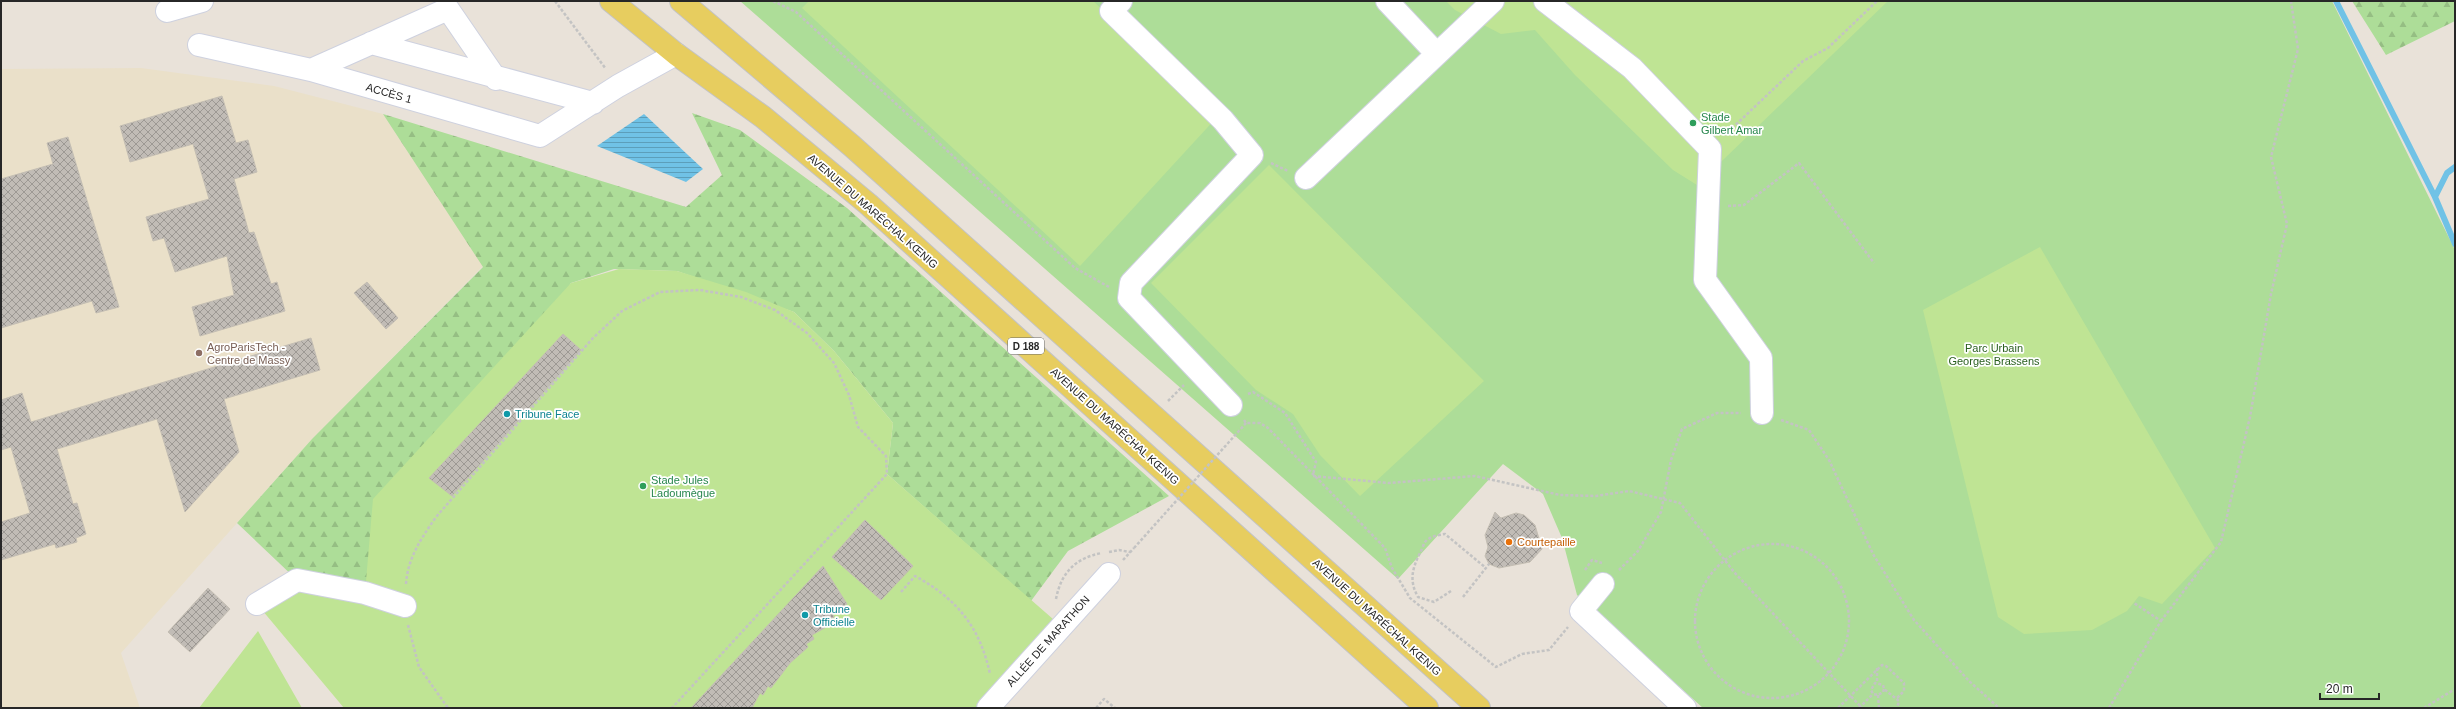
<svg xmlns="http://www.w3.org/2000/svg" width="2456" height="709" font-family="Arial,sans-serif">
	<defs>
		<pattern id="forest-firs" width="22" height="20" patternUnits="userSpaceOnUse"><rect width="22" height="20" fill="#addd98"/><path d="M5 1l3.5 6h-7zM16 11l3.5 6h-7z" fill="#95be83"/></pattern>
		<pattern id="water-rules" width="6" height="5" patternUnits="userSpaceOnUse"><rect width="6" height="5" fill="#70c2e6"/><path d="M0 2.5h6" fill="none" stroke="#5c9eba"/></pattern>
		<pattern id="building-cross-hatch" width="8" height="8" patternUnits="userSpaceOnUse"><rect width="8" height="8" fill="#c1bcb6"/><path d="M0 0l8 8M0 8l8-8" fill="none" stroke="#9d9994"/></pattern>
	</defs>
	<rect width="100%" height="100%" fill="#e9e2d9"/>
	<path fill="#eae0c9" d="M 141,68 L 274,86 L 383,114 L 483,266 L 312,439 L 121,653 L 140,708 L 1,708 L 1,69 Z"/>
	<path fill="#addd98" d="M 740,1 L 2332,1 L 2455,250 L 2455,708 L 1703,708 L 1577,595 L 1562,538 L 1543,494 L 1503,464 L 1398,579 Z"/>
	<path fill="url(#forest-firs)" d="M 2352,1 L 2455,1 L 2455,21 L 2386,55 Z
		M 692,113 L 740,130 L 847,208 L 1169,496 L 1068,551 L 1031,601 L 887,474 L 893,423 L 834,351 L 794,312 L 677,271 L 614,269 L 571,283 L 365,593 L 297,580 L 237,523 L 312,439 L 483,267 L 383,114 L 686,207 L 722,175 Z"/>
	<path fill="#bfe494" d="M 809,1 L 1093,1 L 1218,116 L 1080,266 L 802,8 Z
		M 1446,1 L 1888,1 L 1697,185 L 1673,170 L 1575,75 L 1535,30 L 1501,34 L 1455,10 Z
		M 1269,165 L 1484,381 L 1360,496 L 1320,455 L 1293,414 L 1256,390 L 1151,283 Z
		M 2040,247 L 2215,548 L 2162,604 L 2139,596 L 2127,611 L 2092,630 L 2024,634 L 1998,617 L 1923,310 Z
		M 619,269 L 677,271 L 746,292 L 794,312 L 834,351 L 893,423 L 887,474 L 1061,626 L 988,708 L 344,708 L 257,604 L 297,580 L 365,593 L 373,499 L 571,283 Z
		M 258,631 L 302,708 L 199,708 Z"/>
	<path fill="url(#water-rules)" d="M 644,114 L 703,169 L 686,182 L 597,146 Z"/>
	<g fill="none" stroke-linecap="round" stroke-linejoin="round">
		<path stroke="#70c2e6" stroke-width="6" d="M 2336,1 L 2435,197 L 2455,244
			M 2435,197 L 2447,173 L 2455,167"/>
	</g>
	<path fill="url(#building-cross-hatch)" stroke="#c4beb3" d="M 222,96 L 236,143 L 248,140 L 257,172 L 234,179 L 249,233 L 254,232 L 271,284 L 277,282 L 285,311 L 200,336 L 192,307 L 234,295 L 227,256 L 175,272 L 164,238 L 153,241 L 146,217 L 209,199 L 193,144 L 130,162 L 120,126 Z
		M 68,137 L 119,307 L 96,313 L 92,301 L 1,328 L 1,179 L 53,164 L 47,143 Z
		M 367,282 L 398,318 L 386,329 L 354,293 Z
		M 563,334 L 581,350 L 452,496 L 429,478 Z
		M 311,338 L 320,370 L 224,399 L 239,452 L 185,512 L 157,419 L 57,449 L 73,504 L 77,503 L 86,534 L 76,538 L 77,542 L 56,548 L 55,544 L 1,560 L 1,522 L 30,513 L 11,447 L 1,450 L 1,400 L 22,393 L 31,422 Z
		M 1495,512 L 1501,518 L 1516,513 L 1524,515 L 1535,525 L 1542,549 L 1530,562 L 1499,568 L 1489,564 L 1485,556 L 1488,547 L 1485,535 Z
		M 865,520 L 913,566 L 881,600 L 832,557 Z
		M 823,566 L 847,604 L 832,613 L 834,617 L 826,623 L 828,626 L 812,635 L 814,639 L 806,644 L 808,647 L 790,663 L 771,688 L 768,686 L 763,695 L 760,693 L 752,708 L 691,708 Z
		M 208,588 L 230,609 L 190,652 L 168,632 Z"/>
	<g fill="none" stroke-linecap="round" stroke-linejoin="round">
		<defs>
			<path id="minor" d="M 1121,1 L 1111,11 L 1223,120 L 1252,155 L 1131,283 L 1129,298 L 1231,405
				M 1387,1 L 1436,53
				M 1545,1 L 1632,68 L 1710,149 L 1705,280 L 1761,358 L 1762,413
				M 167,11 L 202,1
				M 371,43 L 593,103
				M 199,45 L 311,70
				M 496,79 L 448,9 L 311,70 L 540,136 L 618,86 L 676,54
				M 1306,178 L 1493,1
				M 1603,584 L 1581,611 L 1685,708
				M 257,604 L 297,580 L 365,593 L 405,606
				M 988,708 L 1109,574"/>
			<path id="major" d="M 611,1 L 676,54 L 763,117 L 868,204 L 1427,708
				M 681,1 L 852,146 L 1479,708"/>
		</defs>
		<use href="#minor" stroke="#ced1df" stroke-width="24"/>
		<use href="#major" stroke="#c3c3c3" stroke-width="24"/>
		<path stroke="#c3c3c3" stroke-width="2.5" stroke-dasharray="3 2" stroke-linecap="butt" d="M 555,1 L 606,69
			M 773,1 L 796,12 L 1075,268 L 1109,287
			M 1725,135 L 1803,61 L 1828,48 L 1877,1
			M 1271,163 L 1288,171
			M 1728,206 L 1744,205 L 1799,163 L 1874,263
			M 1248,394 L 1253,392 L 1285,413 L 1316,462 L 1313,475
			M 1168,401 L 1184,385
			M 1244,420 L 1246,423 L 1260,423 L 1268,428 L 1385,548 L 1392,568 L 1410,598 L 1496,667 L 1522,654 L 1549,650 L 1568,627
			M 1781,420 L 1809,430 L 1829,460 L 1873,554 L 1914,620 L 1969,681 L 1999,708
			M 1313,476 L 1389,483 L 1475,476 L 1560,495 L 1596,496 L 1629,491 L 1680,503 L 1734,572 L 1862,708
			M1695 621a77 77 0 1 1 154 0a77 77 0 1 1-154 0Z
			M 1109,552 L 1119,550 L 1130,552
			M 1123,560 L 1134,548
			M 1585,570 L 1592,560 L 1602,563
			M 1619,570 L 1638,551 L 1661,512 L 1671,460 L 1682,429 L 1717,413 L 1741,413
			M 406,584 C 408,557 421,539 436,517 L 592,339 L 622,311 L 660,292 L 700,290 L 741,297 L 775,310 L 807,333 L 834,363 L 849,395 L 858,427 L 886,456 L 887,474 L 672,708
			M 1451,591 L 1434,602 L 1418,597 C 1409,581 1412,569 1420,553 C 1422,550 1423,545 1425,542 C 1430,536 1439,535 1445,534 L 1486,568
			M 901,592 L 915,576 C 957,599 980,627 990,674
			M 1463,597 L 1489,564
			M 1056,599 C 1061,573 1075,558 1102,553
			M 2161,621 L 2221,542 L 2250,417 L 2271,294 L 2287,224 L 2271,157 L 2298,49 L 2291,1
			M 408,625 L 419,667 L 448,708
			M 1877,668 L 1877,683
			M 1884,689 L 1883,692 L 1878,695 L 1873,694 L 1871,690 L 1875,683 L 1883,685 L 1884,689 L 1899,701 L 1897,708
			M 1878,695 L 1879,708
			M 1096,708 L 1104,699 L 1115,708
			M 1838,708 L 1882,665 L 1886,666 L 1904,683 L 1904,691 L 1896,699
			M 1859,708 L 1873,694
			M 1879,708 L 1885,708
			M 2109,708 L 2161,621 L 2134,603
			M 2424,708 L 2455,689"/>
		<use href="#minor" stroke="#fff" stroke-width="22"/>
		<use href="#major" stroke="#e7cd5f" stroke-width="22"/>
		<path stroke="#c3c3c3" stroke-width="2.5" stroke-dasharray="3 2" stroke-linecap="butt" d="M 1134,548 L 1246,423"/>
	</g>
	<g fill="#2e9e5b" stroke="#fff" stroke-width="1.5">
		<circle cx="1693" cy="123" r="4"/>
		<circle cx="643" cy="486" r="4"/>
	</g>
	<circle fill="#8d6e63" stroke="#fff" stroke-width="1.5" cx="199" cy="353" r="4"/>
	<g fill="#0f9aa8" stroke="#fff" stroke-width="1.5">
		<circle cx="507" cy="414" r="4"/>
		<circle cx="805" cy="615" r="4"/>
	</g>
	<circle fill="#e8710a" stroke="#fff" stroke-width="1.5" cx="1509" cy="542" r="4"/>
	<g text-anchor="middle" dominant-baseline="central" stroke-width="3.5" stroke-linejoin="round" paint-order="stroke">
		<rect fill="#fff" stroke="#686868" stroke-width="1" x="1008" y="338" width="36" height="16" rx="3"/>
		<g font-size="10" font-weight="bold" fill="#272727">
			<text x="1026" y="346">D 188</text>
		</g>
		<g font-size="11" fill="#272727" stroke="#fff">
			<text transform="translate(389 93) rotate(16)">ACCÈS 1</text>
			<text transform="translate(873 211) rotate(41)">AVENUE DU MARÉCHAL KŒNIG</text>
			<text transform="translate(1115 426) rotate(42)">AVENUE DU MARÉCHAL KŒNIG</text>
			<text transform="translate(1377 617) rotate(42)">AVENUE DU MARÉCHAL KŒNIG</text>
			<text transform="translate(1048 641) rotate(-48)">ALLÉE DE MARATHON</text>
		</g>
		<g font-size="11" fill="#27864d" stroke="#fff" text-anchor="start">
			<text x="1701" y="117">Stade<tspan x="1701" dy="13">Gilbert Amar</tspan></text>
			<text x="651" y="480">Stade Jules<tspan x="651" dy="13">Ladoumègue</tspan></text>
		</g>
		<g font-size="11" fill="#785e54" stroke="#fff" text-anchor="start">
			<text x="207" y="347">AgroParisTech -<tspan x="207" dy="13">Centre de Massy</tspan></text>
		</g>
		<g font-size="11" fill="#285e1d" stroke="#fff">
			<text x="1994" y="348">Parc Urbain<tspan x="1994" dy="13">Georges Brassens</tspan></text>
		</g>
		<g font-size="11" fill="#0d838f" stroke="#fff" text-anchor="start">
			<text x="515" y="414">Tribune Face</text>
			<text x="813" y="609">Tribune<tspan x="813" dy="13">Officielle</tspan></text>
		</g>
		<g font-size="11" fill="#c56008" stroke="#fff" text-anchor="start">
			<text x="1517" y="542">Courtepaille</text>
		</g>
	</g>
	<rect width="2456" height="709" fill="none" stroke="#272727" stroke-width="4"/>
	<path d="M2320 693v6h59v-6" fill="none" stroke="#272727" stroke-width="2"/>
	<text x="2326" y="693" font-size="12" fill="#272727" stroke="#ffffff" stroke-width="3" paint-order="stroke">20 m</text>
</svg>
